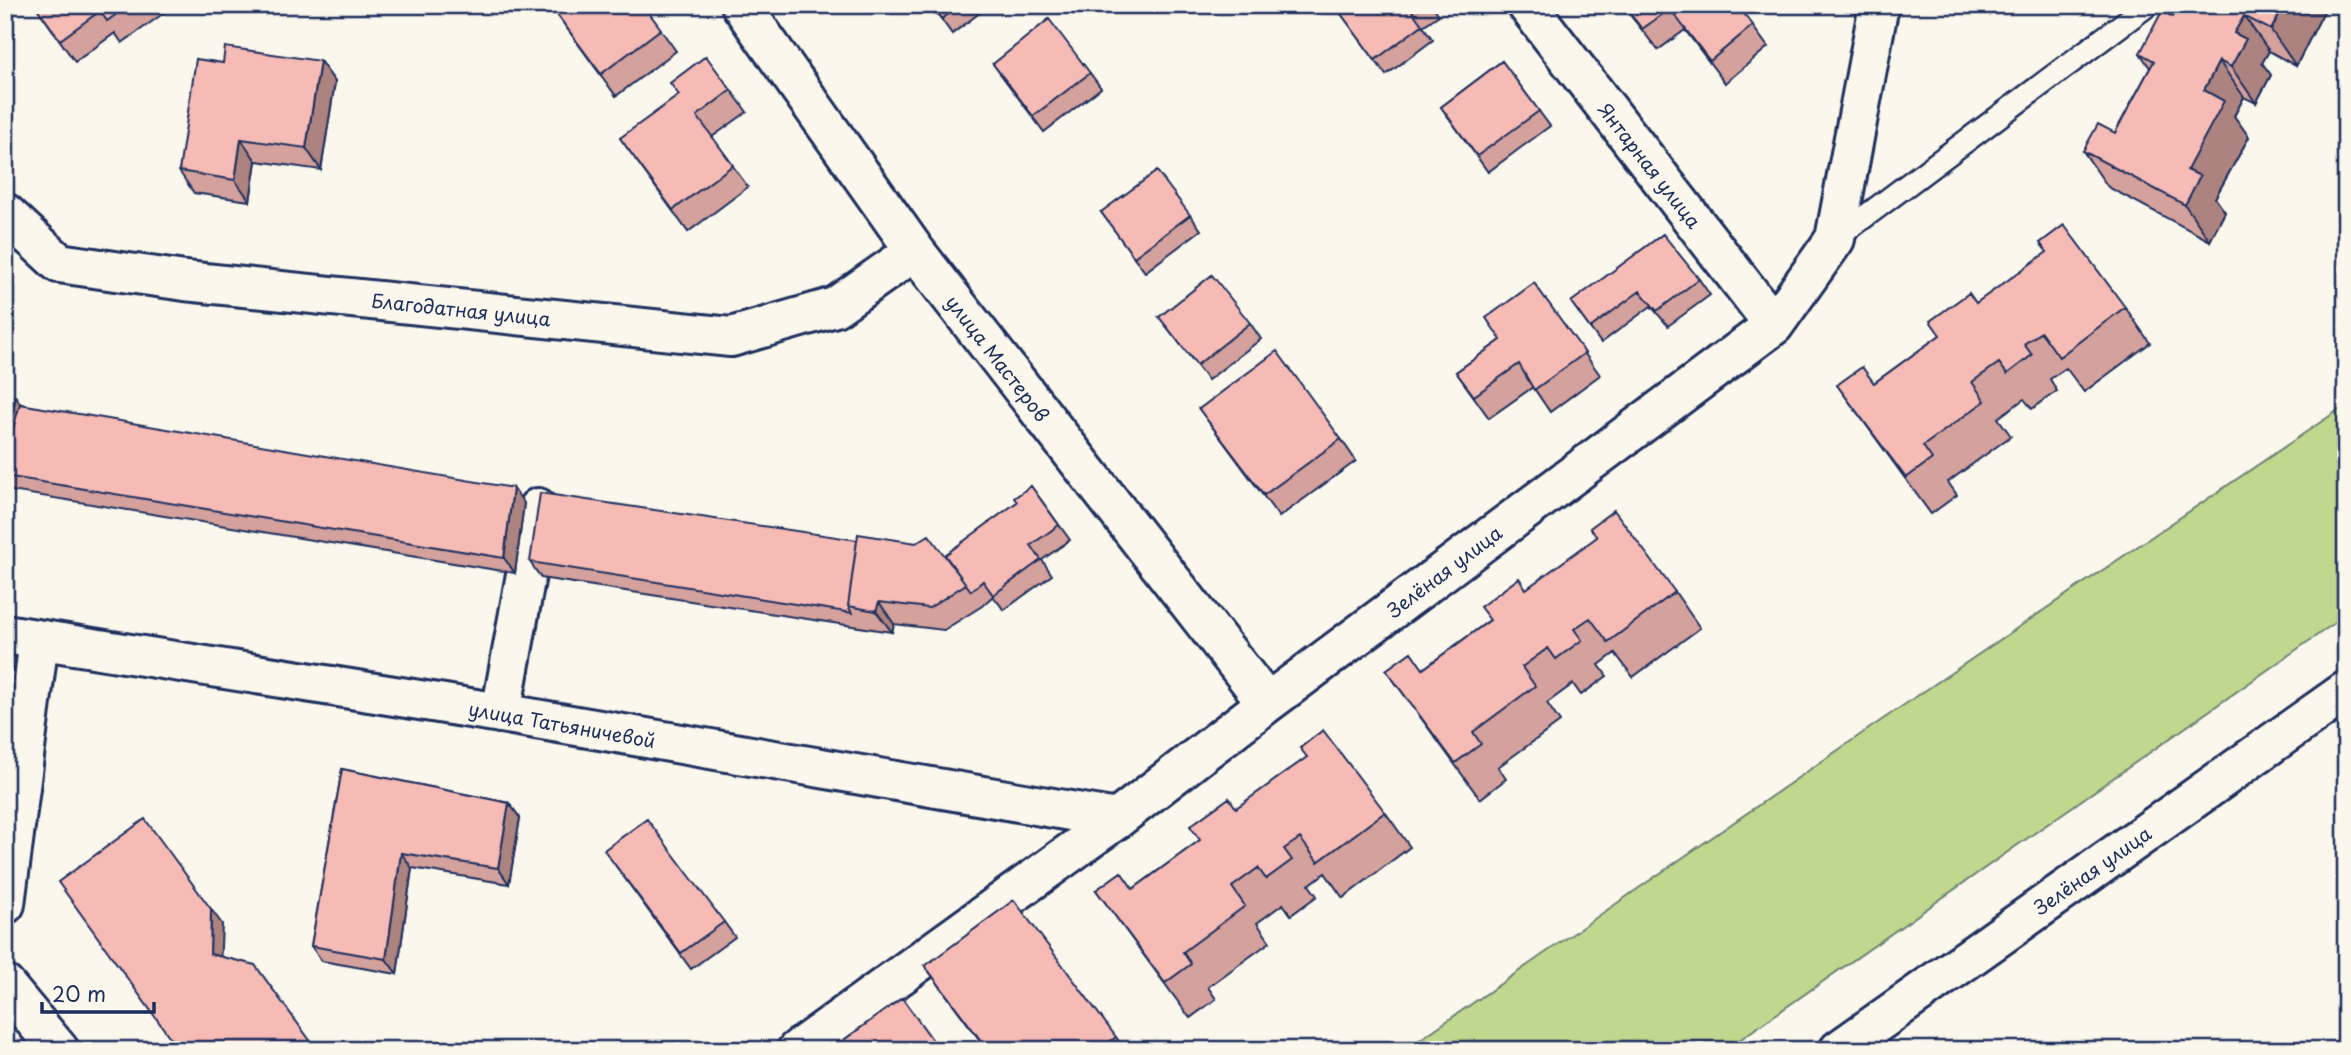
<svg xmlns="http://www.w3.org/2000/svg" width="2351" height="1055" font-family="'Playpen Sans',sans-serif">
	<rect width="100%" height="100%" fill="#fbf7ec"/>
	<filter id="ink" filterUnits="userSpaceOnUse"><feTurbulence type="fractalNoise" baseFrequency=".0143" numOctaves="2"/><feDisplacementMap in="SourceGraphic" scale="14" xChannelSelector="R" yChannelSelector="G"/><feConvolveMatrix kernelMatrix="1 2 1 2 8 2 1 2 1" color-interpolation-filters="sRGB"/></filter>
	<g filter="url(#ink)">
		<path fill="#c0d88e" stroke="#6e8476" stroke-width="2" d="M 2346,405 L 2346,615 L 1725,1050 L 1405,1050 L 1870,728 Z"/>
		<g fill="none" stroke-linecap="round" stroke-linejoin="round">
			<defs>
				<path id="lane" d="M 1835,239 L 2148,5"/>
				<path id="street" d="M 741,5 L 915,251 L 1267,703
					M 1527,5 L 1774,325
					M 5,213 L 59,263 L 185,281 L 731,337 L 835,307 L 915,251
					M 501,713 L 538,508
					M 1117,819 L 1267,703 L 1774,325 L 1835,239 L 1879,5
					M 5,904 L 39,640
					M 5,985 L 59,1050"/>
				<path id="secondary" d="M 5,634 L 501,713 L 1117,819
					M 797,1050 L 1117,819"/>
				<path id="primary" d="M 1839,1050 L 2346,691"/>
			</defs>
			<use href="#lane" stroke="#1b2f5e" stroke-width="26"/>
			<use href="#street" stroke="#1b2f5e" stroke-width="44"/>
			<use href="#secondary" stroke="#1b2f5e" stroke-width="44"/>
			<use href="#primary" stroke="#1b2f5e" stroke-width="44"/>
			<use href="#lane" stroke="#fbf7ec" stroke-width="21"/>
			<use href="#street" stroke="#fbf7ec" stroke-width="38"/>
			<use href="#secondary" stroke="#fbf7ec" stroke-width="38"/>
			<use href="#primary" stroke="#fbf7ec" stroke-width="38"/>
		</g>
		<path fill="#d4a19c" stroke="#1b2f5e" stroke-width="2" d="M 35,5 L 175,5 L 122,43 L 115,33 L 75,62 Z
			M 550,5 L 643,5 L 676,51 L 616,96 Z
			M 931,5 L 990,5 L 952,34 Z
			M 1348,5 L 1432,5 L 1439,15 L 1423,26 L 1433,40 L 1386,75 L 1339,11 Z
			M 1622,5 L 1737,5 L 1768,47 L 1725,83 L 1685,30 L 1658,50 Z
			M 1983,5 L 2003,5 L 1990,15 Z
			M 2327,5 L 2296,66 L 2269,51 L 2262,63 L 2271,75 L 2256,103 L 2244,97 L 2234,116 L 2249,137 L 2215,198 L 2225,212 L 2210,241 L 2108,187 L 2083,151 L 2115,133 L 2150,68 L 2140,53 L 2173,17 Z
			M 320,61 L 335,82 L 321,170 L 256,161 L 250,201 L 194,193 L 179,171 L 223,63 Z
			M 1502,61 L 1550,126 L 1488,172 L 1441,107 Z
			M 993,64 L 1090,73 L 1101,88 L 1044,132 Z
			M 731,90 L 747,112 L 712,137 L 748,187 L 688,232 L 620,138 Z
			M 1101,212 L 1190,215 L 1201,230 L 1145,272 Z
			M 1699,279 L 1710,295 L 1668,326 L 1651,306 L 1601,343 L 1571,302 Z
			M 1534,283 L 1600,375 L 1550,412 L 1533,387 L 1489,418 L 1456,372 L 1501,340 Z
			M 1976,303 L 2125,307 L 2150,343 L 2084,392 L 2066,368 L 2050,379 L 2057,391 L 2032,409 L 2024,399 L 1998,418 L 2011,436 L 1948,482 L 1957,495 L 1931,514 L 1837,385 L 1874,383 L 1940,335 Z
			M 1159,317 L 1250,323 L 1261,339 L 1208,380 Z
			M 5,395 L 16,397 L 20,404 L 524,503 L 515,573 L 5,490 Z
			M 1199,409 L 1341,439 L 1356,461 L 1279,517 Z
			M 1031,486 L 1070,540 L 1042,560 L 1052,575 L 1004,610 L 993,596 L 982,606 L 944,630 L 894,624 L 892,632 L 541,578 L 530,562 L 857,540 L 916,543 L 950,562 L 1017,502 Z
			M 1675,592 L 1700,628 L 1633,677 L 1615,653 L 1599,665 L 1607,676 L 1581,695 L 1573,684 L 1547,703 L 1560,722 L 1498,767 L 1506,779 L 1480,799 L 1386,670 L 1423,669 L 1490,620 Z
			M 342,769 L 509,803 L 520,818 L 509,884 L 412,868 L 397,974 L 322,961 L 311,946 Z
			M 1236,808 L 1385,812 L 1410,847 L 1343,898 L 1325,873 L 1309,885 L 1317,896 L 1291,915 L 1283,904 L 1257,923 L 1270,942 L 1208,987 L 1216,999 L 1190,1018 L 1096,890 L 1133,889 L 1200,840 Z
			M 615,865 L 724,922 L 735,937 L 691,969 Z
			M 925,966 L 1116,1037 L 1125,1050 L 987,1050 Z
			M 902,998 L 939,1050 L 830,1050 Z"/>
		<path fill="#ad837f" stroke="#1b2f5e" stroke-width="2" d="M 2284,5 L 2327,5 L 2296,66 L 2271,30 Z
			M 2244,16 L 2269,51 L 2262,63 L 2271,75 L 2256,103 L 2231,67 L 2234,33 Z
			M 320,61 L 335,82 L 321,170 L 306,148 Z
			M 2219,61 L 2244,97 L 2234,116 L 2249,137 L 2215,198 L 2225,212 L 2210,241 L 2185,205 L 2187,170 L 2204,90 Z
			M 241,139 L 256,161 L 250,201 L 235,180 Z
			M 16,397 L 31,419 L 5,476 L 5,434 Z
			M 513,488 L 524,503 L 515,573 L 504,558 Z
			M 879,602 L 894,624 L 892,632 L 876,611 Z
			M 509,803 L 520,818 L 509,884 L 498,868 Z
			M 401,853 L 412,868 L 397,974 L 386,959 Z
			M 211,909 L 222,924 L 220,969 L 210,954 Z"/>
		<path fill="#f7bbb5" stroke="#1b2f5e" stroke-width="2" d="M 35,5 L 129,5 L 107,21 L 100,11 L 60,40 Z
			M 550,5 L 643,5 L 661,29 L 601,74 Z
			M 932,5 L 960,5 L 942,19 Z
			M 1348,5 L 1420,5 L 1412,11 L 1422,25 L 1375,60 L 1339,11 Z
			M 1624,5 L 1737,5 L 1753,25 L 1710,61 L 1670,9 L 1642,29 Z
			M 2179,5 L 2284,5 L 2271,30 L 2244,16 L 2234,33 L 2246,39 L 2231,67 L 2219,61 L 2204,90 L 2224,101 L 2187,170 L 2200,176 L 2185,205 L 2083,151 L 2098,124 L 2115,133 L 2154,61 L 2140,53 L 2162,11 L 2173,17 Z
			M 1049,19 L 1090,73 L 1033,116 L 993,64 Z
			M 225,47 L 320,61 L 306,148 L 241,139 L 235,180 L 179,171 L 196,59 L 223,63 Z
			M 706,56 L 731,90 L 697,116 L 733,165 L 673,210 L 620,138 L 679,95 L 670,83 Z
			M 1502,61 L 1539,111 L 1477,156 L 1441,107 Z
			M 1157,171 L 1190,215 L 1134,257 L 1101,212 Z
			M 2064,225 L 2125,307 L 2059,357 L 2041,332 L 2024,344 L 2032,355 L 2007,374 L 1999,363 L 1972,382 L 1985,401 L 1923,446 L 1932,459 L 1906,478 L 1837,385 L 1862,367 L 1874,383 L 1940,335 L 1930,321 L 1969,293 L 1976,303 L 2047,252 L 2040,243 Z
			M 1663,234 L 1699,279 L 1657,311 L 1640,291 L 1590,328 L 1571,302 Z
			M 1212,275 L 1250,323 L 1197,365 L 1159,317 Z
			M 1534,283 L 1585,353 L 1534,390 L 1519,364 L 1474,396 L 1456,372 L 1501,340 L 1486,318 Z
			M 1277,351 L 1341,439 L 1264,495 L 1199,409 Z
			M 5,395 L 16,397 L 5,434 Z
			M 20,404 L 513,488 L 504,558 L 5,476 L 5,457 Z
			M 1031,486 L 1059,525 L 1031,545 L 1041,560 L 993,595 L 983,581 L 971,591 L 945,555 L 1017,502 L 1014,498 Z
			M 540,493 L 857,540 L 848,606 L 852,613 L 530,562 Z
			M 1614,510 L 1675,592 L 1608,642 L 1590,618 L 1574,629 L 1582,640 L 1556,659 L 1548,648 L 1522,667 L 1535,686 L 1473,732 L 1481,744 L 1455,763 L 1386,670 L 1411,652 L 1423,669 L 1490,620 L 1480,607 L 1519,578 L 1526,589 L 1597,537 L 1590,528 Z
			M 858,534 L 916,543 L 929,535 L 966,584 L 929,608 L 879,602 L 876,611 L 848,606 Z
			M 1323,730 L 1385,812 L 1318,862 L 1300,838 L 1284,849 L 1292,860 L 1266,879 L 1258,868 L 1232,887 L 1245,906 L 1183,952 L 1191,964 L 1165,983 L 1096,890 L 1121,872 L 1133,889 L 1200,840 L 1190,826 L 1229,798 L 1236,808 L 1307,757 L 1300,748 Z
			M 342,769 L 509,803 L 498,868 L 401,853 L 386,959 L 311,946 Z
			M 145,819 L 211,909 L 210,954 L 255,965 L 317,1050 L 179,1050 L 58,882 Z
			M 647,819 L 724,922 L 681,953 L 604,850 Z
			M 1014,900 L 1116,1037 L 1099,1050 L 988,1050 L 925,966 Z
			M 902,998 L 934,1042 L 922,1050 L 830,1050 Z"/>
	</g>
	<g text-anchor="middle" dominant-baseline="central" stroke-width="5" stroke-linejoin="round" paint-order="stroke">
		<g font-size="19" fill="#1b2f5e" stroke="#fbf7ec">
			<text transform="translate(1650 165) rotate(52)">Янтарная улица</text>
			<text transform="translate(461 309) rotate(6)">Благодатная улица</text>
			<text transform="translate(998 358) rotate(52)">улица Мастеров</text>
			<text transform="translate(1444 571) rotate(-37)">Зелёная улица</text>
			<text transform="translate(562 724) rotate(10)">улица Татьяничевой</text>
			<text transform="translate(2092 870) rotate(-35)">Зелёная улица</text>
		</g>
	</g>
	<rect width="2351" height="1055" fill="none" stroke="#fbf7ec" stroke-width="28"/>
	<rect x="14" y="14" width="2323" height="1027" fill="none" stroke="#1b2f5e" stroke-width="2.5" filter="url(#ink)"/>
	<path d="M42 1002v10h112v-10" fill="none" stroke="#1b2f5e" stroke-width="3.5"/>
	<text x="52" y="1002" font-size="21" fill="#1b2f5e" stroke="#fbf7ec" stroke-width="5" paint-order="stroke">20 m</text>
</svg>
